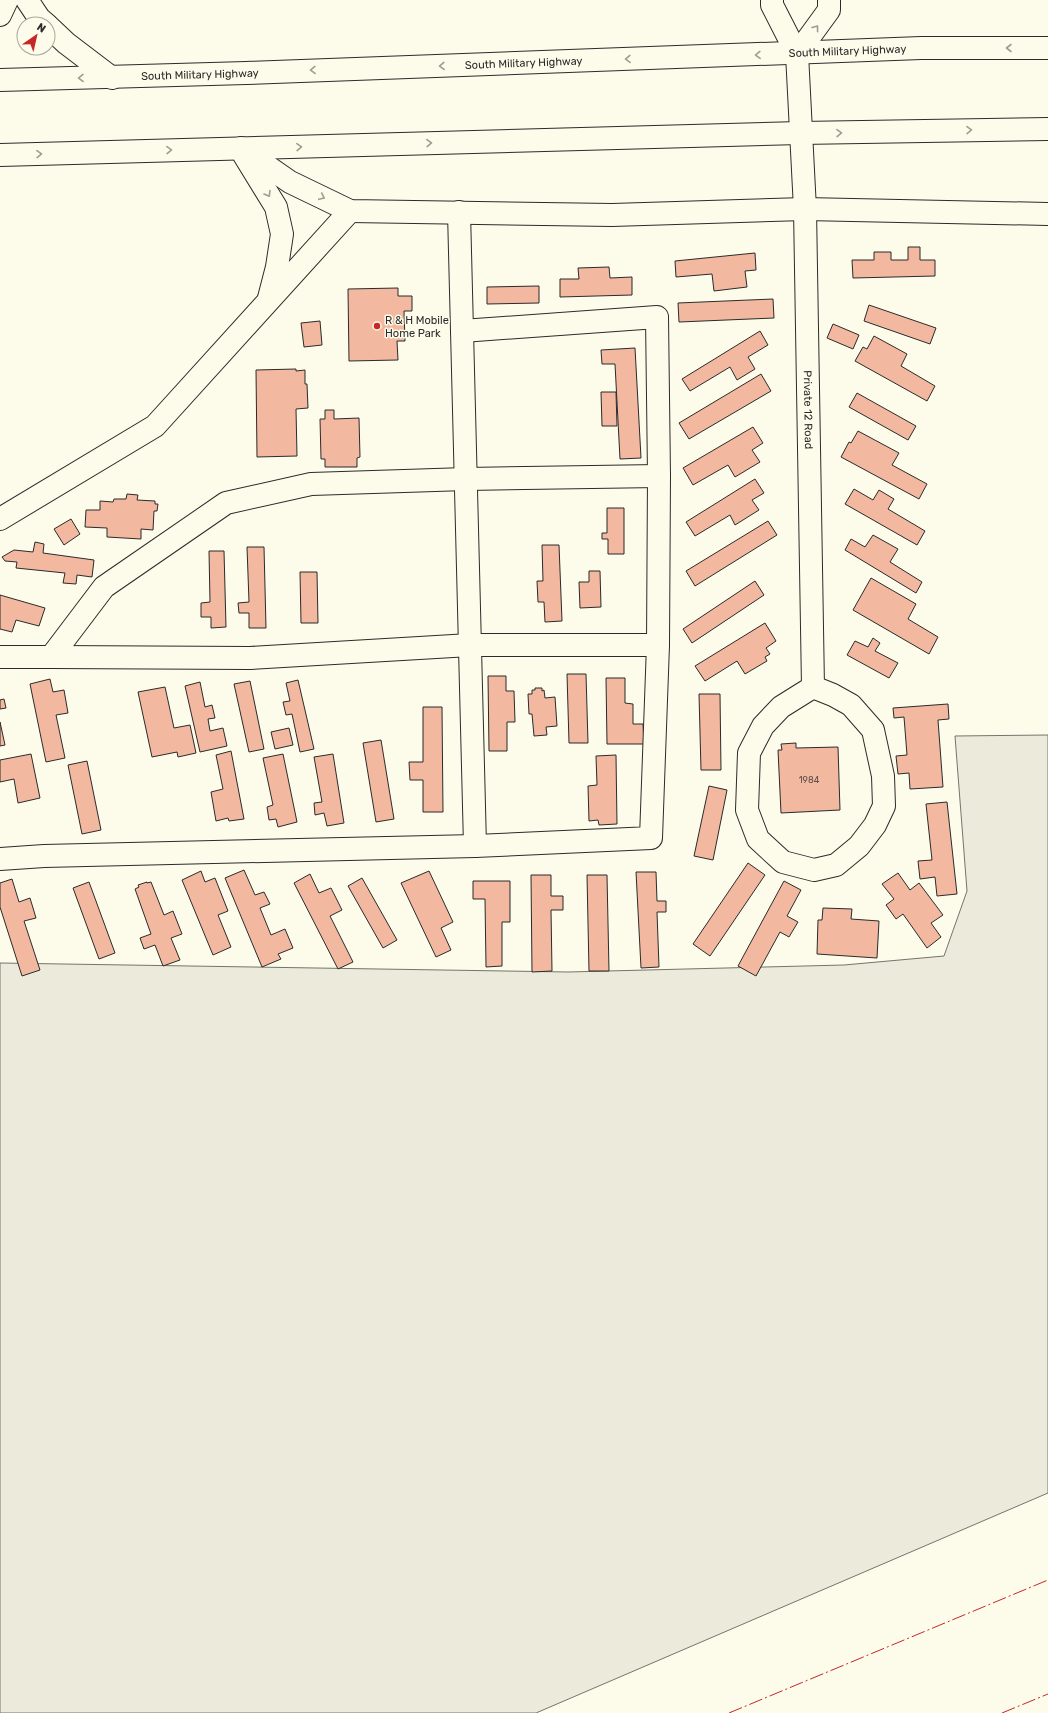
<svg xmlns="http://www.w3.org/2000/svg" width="1048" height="1713" font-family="Rubik,sans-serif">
	<rect width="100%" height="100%" fill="#fdfbea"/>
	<path fill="#ecebdb" stroke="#74746e" d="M 1048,735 L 1048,1493 L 536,1713 L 0,1713 L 0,963 L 568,972 L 844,965 L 944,956 L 967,891 L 955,736 Z"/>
	<path fill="#f2b8a0" stroke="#2b2b2b" d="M 908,247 L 920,247 L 920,260 L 935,260 L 935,276 L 853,278 L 852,260 L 874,260 L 874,252 L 891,252 L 891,260 L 908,260 Z
		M 755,253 L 756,270 L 745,271 L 747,287 L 714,291 L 712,274 L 676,277 L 675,261 Z
		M 609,267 L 610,278 L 632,277 L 632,295 L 560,297 L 560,279 L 579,279 L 578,268 Z
		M 539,286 L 539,303 L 487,304 L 487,287 Z
		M 398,288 L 398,296 L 412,296 L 412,311 L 404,311 L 405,341 L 397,341 L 398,360 L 349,361 L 348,289 Z
		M 773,299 L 774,318 L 679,322 L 678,303 Z
		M 869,305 L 936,328 L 930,344 L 864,321 Z
		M 320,321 L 322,345 L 304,347 L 301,323 Z
		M 833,324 L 859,335 L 853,349 L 827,338 Z
		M 760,331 L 768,345 L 748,357 L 755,369 L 737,380 L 730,367 L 690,391 L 682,379 Z
		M 874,336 L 907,354 L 901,366 L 935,386 L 927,401 L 855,361 L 863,347 L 867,349 Z
		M 635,348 L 641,458 L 620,459 L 615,364 L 602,364 L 601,350 Z
		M 296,369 L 296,371 L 305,370 L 305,384 L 307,384 L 308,408 L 296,409 L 297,456 L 257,457 L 256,370 Z
		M 761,374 L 771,391 L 689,439 L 679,423 Z
		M 601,392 L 616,392 L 617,426 L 602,426 Z
		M 857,393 L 916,426 L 908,440 L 849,407 Z
		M 325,410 L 334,410 L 334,419 L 359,418 L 360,457 L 357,458 L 357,467 L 325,467 L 325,459 L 321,459 L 320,419 L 325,419 Z
		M 753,427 L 763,443 L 752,450 L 760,462 L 735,477 L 728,465 L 693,485 L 683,468 Z
		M 858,431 L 899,453 L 892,465 L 927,484 L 919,499 L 841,457 L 849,442 L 851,443 Z
		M 755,479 L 764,493 L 752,500 L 759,510 L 735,525 L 730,515 L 695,536 L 686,522 Z
		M 854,489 L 873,500 L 879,490 L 894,499 L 888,509 L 925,531 L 917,545 L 845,504 Z
		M 127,494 L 138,495 L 137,500 L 155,501 L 155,504 L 158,504 L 157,511 L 154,511 L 153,530 L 141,529 L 141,539 L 107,537 L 107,528 L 85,527 L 86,510 L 100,510 L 100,501 L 113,502 L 114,499 L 126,499 Z
		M 607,508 L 624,508 L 624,554 L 608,554 L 608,539 L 602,539 L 602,533 L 607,533 Z
		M 71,519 L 80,534 L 64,545 L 54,529 Z
		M 768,521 L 777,535 L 695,586 L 686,571 Z
		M 873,535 L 898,549 L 890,562 L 922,582 L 916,593 L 845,550 L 851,539 L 865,547 Z
		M 35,542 L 44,544 L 43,553 L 94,560 L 92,577 L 77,575 L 76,584 L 63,583 L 65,573 L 16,568 L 17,562 L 5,561 L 2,557 L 14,550 L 33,552 Z
		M 542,545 L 559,545 L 562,621 L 545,622 L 544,602 L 538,602 L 537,581 L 543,581 Z
		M 247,547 L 264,547 L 266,628 L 249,628 L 249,613 L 239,613 L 238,603 L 249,602 Z
		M 209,551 L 224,551 L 226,627 L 211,628 L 211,617 L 201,617 L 201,603 L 210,602 Z
		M 589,571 L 600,571 L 601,607 L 580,608 L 579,582 L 589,582 Z
		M 300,572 L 317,572 L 318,623 L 301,623 Z
		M 871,578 L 916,604 L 908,619 L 938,637 L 929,654 L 853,610 Z
		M 755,581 L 764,595 L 692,643 L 683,629 Z
		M 0,595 L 45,608 L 39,626 L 16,620 L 12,632 L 0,629 Z
		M 765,623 L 776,641 L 766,648 L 770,654 L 765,657 L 767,661 L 745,674 L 737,661 L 705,681 L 695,666 Z
		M 873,638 L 880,643 L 875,651 L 898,663 L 889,678 L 847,655 L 855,641 L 868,647 Z
		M 567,674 L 586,674 L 588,743 L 569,743 Z
		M 488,676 L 506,676 L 506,691 L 514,691 L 515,722 L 507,722 L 507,751 L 489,751 Z
		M 606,678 L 625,678 L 625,703 L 633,704 L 633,724 L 643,724 L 644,744 L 607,744 Z
		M 50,679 L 53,692 L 64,690 L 68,713 L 56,715 L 65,758 L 46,762 L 30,684 Z
		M 298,680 L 314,749 L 300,752 L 292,714 L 286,715 L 283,702 L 290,701 L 286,683 Z
		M 250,681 L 264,749 L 249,752 L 234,684 Z
		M 200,682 L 205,707 L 212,705 L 215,718 L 208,719 L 210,731 L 223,728 L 227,746 L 200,752 L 185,686 Z
		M 165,687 L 174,728 L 190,725 L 196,753 L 178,757 L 177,752 L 152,757 L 138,692 Z
		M 535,688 L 542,688 L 542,691 L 544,690 L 545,698 L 555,697 L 557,726 L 546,727 L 547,735 L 534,736 L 532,714 L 529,714 L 528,694 L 532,694 L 532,690 L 535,690 Z
		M 699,694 L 720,694 L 721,770 L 701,770 Z
		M 4,699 L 6,708 L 0,709 L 0,700 Z
		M 948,704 L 949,719 L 938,720 L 943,787 L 910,789 L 909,773 L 898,774 L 896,756 L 907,755 L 904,717 L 894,718 L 893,708 Z
		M 423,707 L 442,707 L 443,812 L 423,812 L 423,780 L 410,780 L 409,762 L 423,762 Z
		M 0,722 L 5,745 L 0,746 Z
		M 289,728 L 293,745 L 275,749 L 271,732 Z
		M 381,740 L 394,819 L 376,822 L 363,743 Z
		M 796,743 L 796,748 L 838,747 L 840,810 L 781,813 L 778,750 L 782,750 L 781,744 Z
		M 231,751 L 244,819 L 229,821 L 228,818 L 216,821 L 211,792 L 223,789 L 216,755 Z
		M 31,754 L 40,798 L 18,803 L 14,779 L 0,782 L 0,760 Z
		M 283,754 L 297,822 L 278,827 L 276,819 L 269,820 L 267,807 L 273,805 L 263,758 Z
		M 333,754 L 344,823 L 327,826 L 324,813 L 315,815 L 314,803 L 322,802 L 314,757 Z
		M 616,755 L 617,824 L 599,825 L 598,820 L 589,821 L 588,786 L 597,785 L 596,756 Z
		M 87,761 L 101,830 L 82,834 L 68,765 Z
		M 709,786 L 727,790 L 713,860 L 694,856 Z
		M 947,802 L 957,894 L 937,896 L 935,877 L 920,879 L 918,861 L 932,860 L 926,804 Z
		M 748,863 L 765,875 L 710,956 L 693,944 Z
		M 244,870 L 255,895 L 264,892 L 270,904 L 260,908 L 271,935 L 285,929 L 293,948 L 278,954 L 281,959 L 262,967 L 225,878 Z
		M 201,871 L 205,882 L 215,878 L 228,911 L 218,915 L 231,947 L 213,955 L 182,880 Z
		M 429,871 L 453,922 L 441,928 L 451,950 L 436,957 L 401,883 Z
		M 636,872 L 656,872 L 657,901 L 666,901 L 666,912 L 657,912 L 659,967 L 641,968 Z
		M 898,873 L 910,890 L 919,883 L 943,915 L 931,923 L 941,937 L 927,948 L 903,914 L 896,919 L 886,905 L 894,899 L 882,884 Z
		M 310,874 L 319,893 L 331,888 L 342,910 L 330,916 L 353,962 L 338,969 L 294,883 Z
		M 531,875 L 551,875 L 551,896 L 563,896 L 563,910 L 551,910 L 552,971 L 532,972 Z
		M 587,875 L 607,875 L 609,971 L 589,971 Z
		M 362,878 L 397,940 L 383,948 L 348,886 Z
		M 12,879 L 19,902 L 30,898 L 36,918 L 24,921 L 40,970 L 22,976 L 0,907 L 0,883 Z
		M 473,881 L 510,881 L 510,922 L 502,922 L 502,966 L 486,967 L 485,899 L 473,899 Z
		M 784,881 L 801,890 L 787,916 L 798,922 L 789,937 L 780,932 L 756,976 L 738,966 Z
		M 89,882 L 115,953 L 99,959 L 73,888 Z
		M 147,882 L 147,883 L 151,882 L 164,915 L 173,911 L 182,934 L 171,938 L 180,960 L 163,966 L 155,945 L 144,949 L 140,938 L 151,934 L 135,889 L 139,887 L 138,885 Z
		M 823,908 L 852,909 L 851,919 L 879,921 L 877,958 L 817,954 L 818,920 L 822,920 Z"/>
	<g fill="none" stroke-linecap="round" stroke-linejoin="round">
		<defs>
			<g id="minor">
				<path d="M 27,0 L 39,18 L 46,24"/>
				<path id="s1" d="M 772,0 L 772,5 L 797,54 L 805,209 L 813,687 L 781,707 L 763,726 L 749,753 L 747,810 L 758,839 L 783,862 L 814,870 L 836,865 L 859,846 L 875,825 L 884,806 L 883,776 L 873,730 L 851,705 L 833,695 L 813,687"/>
				<path d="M 0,15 L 7,0"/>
				<path d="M 48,26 L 66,43 L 112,78"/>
				<path d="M 797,54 L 829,10 L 829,0"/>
				<path d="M 241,148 L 290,182 L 350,211 L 612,215 L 805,209 L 1048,214"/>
				<path d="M 244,155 L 276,207 L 282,234 L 277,267 L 269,298"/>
				<path d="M 459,212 L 475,846"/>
				<path d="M 0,519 L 155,426 L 350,211"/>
				<path d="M 0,657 L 51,657 L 104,587 L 226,503 L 311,484 L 466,479 L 659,476"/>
				<path d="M 51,657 L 250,658 L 470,645 L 658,645"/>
				<path d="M 0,859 L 44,856 L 475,846 L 651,838 L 658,645 L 659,476 L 657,317 L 462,331"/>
			</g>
			<g id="major">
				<path id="s2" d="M 0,80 L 246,73 L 921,48 L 1048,48"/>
				<path d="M 0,155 L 800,133 L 1048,129"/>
			</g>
		</defs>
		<use href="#minor" stroke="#2b2b2b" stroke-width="24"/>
		<use href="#major" stroke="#2b2b2b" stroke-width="24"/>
		<use href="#minor" stroke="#fdfbea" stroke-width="22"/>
		<use href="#major" stroke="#fdfbea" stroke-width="22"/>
		<path stroke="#c62828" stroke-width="1" stroke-dasharray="14 3 2 3" stroke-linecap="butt" d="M 729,1713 L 1048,1580
			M 1002,1713 L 1048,1694"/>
	</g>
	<defs><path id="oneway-chevron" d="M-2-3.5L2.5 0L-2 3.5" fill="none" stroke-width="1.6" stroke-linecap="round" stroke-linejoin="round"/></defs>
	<g stroke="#9e9d94">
		<use href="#oneway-chevron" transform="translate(816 28) rotate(-53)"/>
		<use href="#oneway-chevron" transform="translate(1009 48) rotate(180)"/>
		<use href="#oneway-chevron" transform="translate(758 55) rotate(178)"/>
		<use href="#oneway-chevron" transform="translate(628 59) rotate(178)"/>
		<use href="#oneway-chevron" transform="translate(442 66) rotate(178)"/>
		<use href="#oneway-chevron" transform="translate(313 70) rotate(178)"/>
		<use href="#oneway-chevron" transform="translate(81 78) rotate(179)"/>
		<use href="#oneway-chevron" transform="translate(969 130) rotate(-1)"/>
		<use href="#oneway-chevron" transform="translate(839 133) rotate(-1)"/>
		<use href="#oneway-chevron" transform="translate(429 143) rotate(-2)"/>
		<use href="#oneway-chevron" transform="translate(299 147) rotate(-2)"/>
		<use href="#oneway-chevron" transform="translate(169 150) rotate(-2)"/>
		<use href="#oneway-chevron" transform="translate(39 154) rotate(-2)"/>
		<use href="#oneway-chevron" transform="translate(268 194) rotate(59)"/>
		<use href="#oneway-chevron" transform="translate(322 197) rotate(25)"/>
	</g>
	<circle fill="#c62828" stroke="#fdfbea" stroke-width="1.5" cx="377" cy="326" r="4"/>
	<g text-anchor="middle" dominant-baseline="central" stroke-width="3" stroke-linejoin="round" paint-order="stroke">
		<g font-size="9" fill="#5d4e48">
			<text x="809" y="780">1984</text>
		</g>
		<g font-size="11" fill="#2b2b2b" stroke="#fdfbea">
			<text stroke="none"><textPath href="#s2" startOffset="848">South Military Highway</textPath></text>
			<text stroke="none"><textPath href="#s2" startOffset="524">South Military Highway</textPath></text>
			<text stroke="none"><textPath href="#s2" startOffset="200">South Military Highway</textPath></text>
			<text stroke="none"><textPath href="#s1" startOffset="416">Private 12 Road</textPath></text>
		</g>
		<g font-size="11" fill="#2b2b2b" stroke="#fdfbea" text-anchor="start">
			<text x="385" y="320">R &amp; H Mobile<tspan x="385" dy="13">Home Park</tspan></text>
		</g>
	</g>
	<g transform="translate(36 36) rotate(34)"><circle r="19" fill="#fdfbea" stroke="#a9a89e"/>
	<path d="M0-3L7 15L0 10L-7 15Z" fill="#c62828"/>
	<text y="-6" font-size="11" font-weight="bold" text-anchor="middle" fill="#2b2b2b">N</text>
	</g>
</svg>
